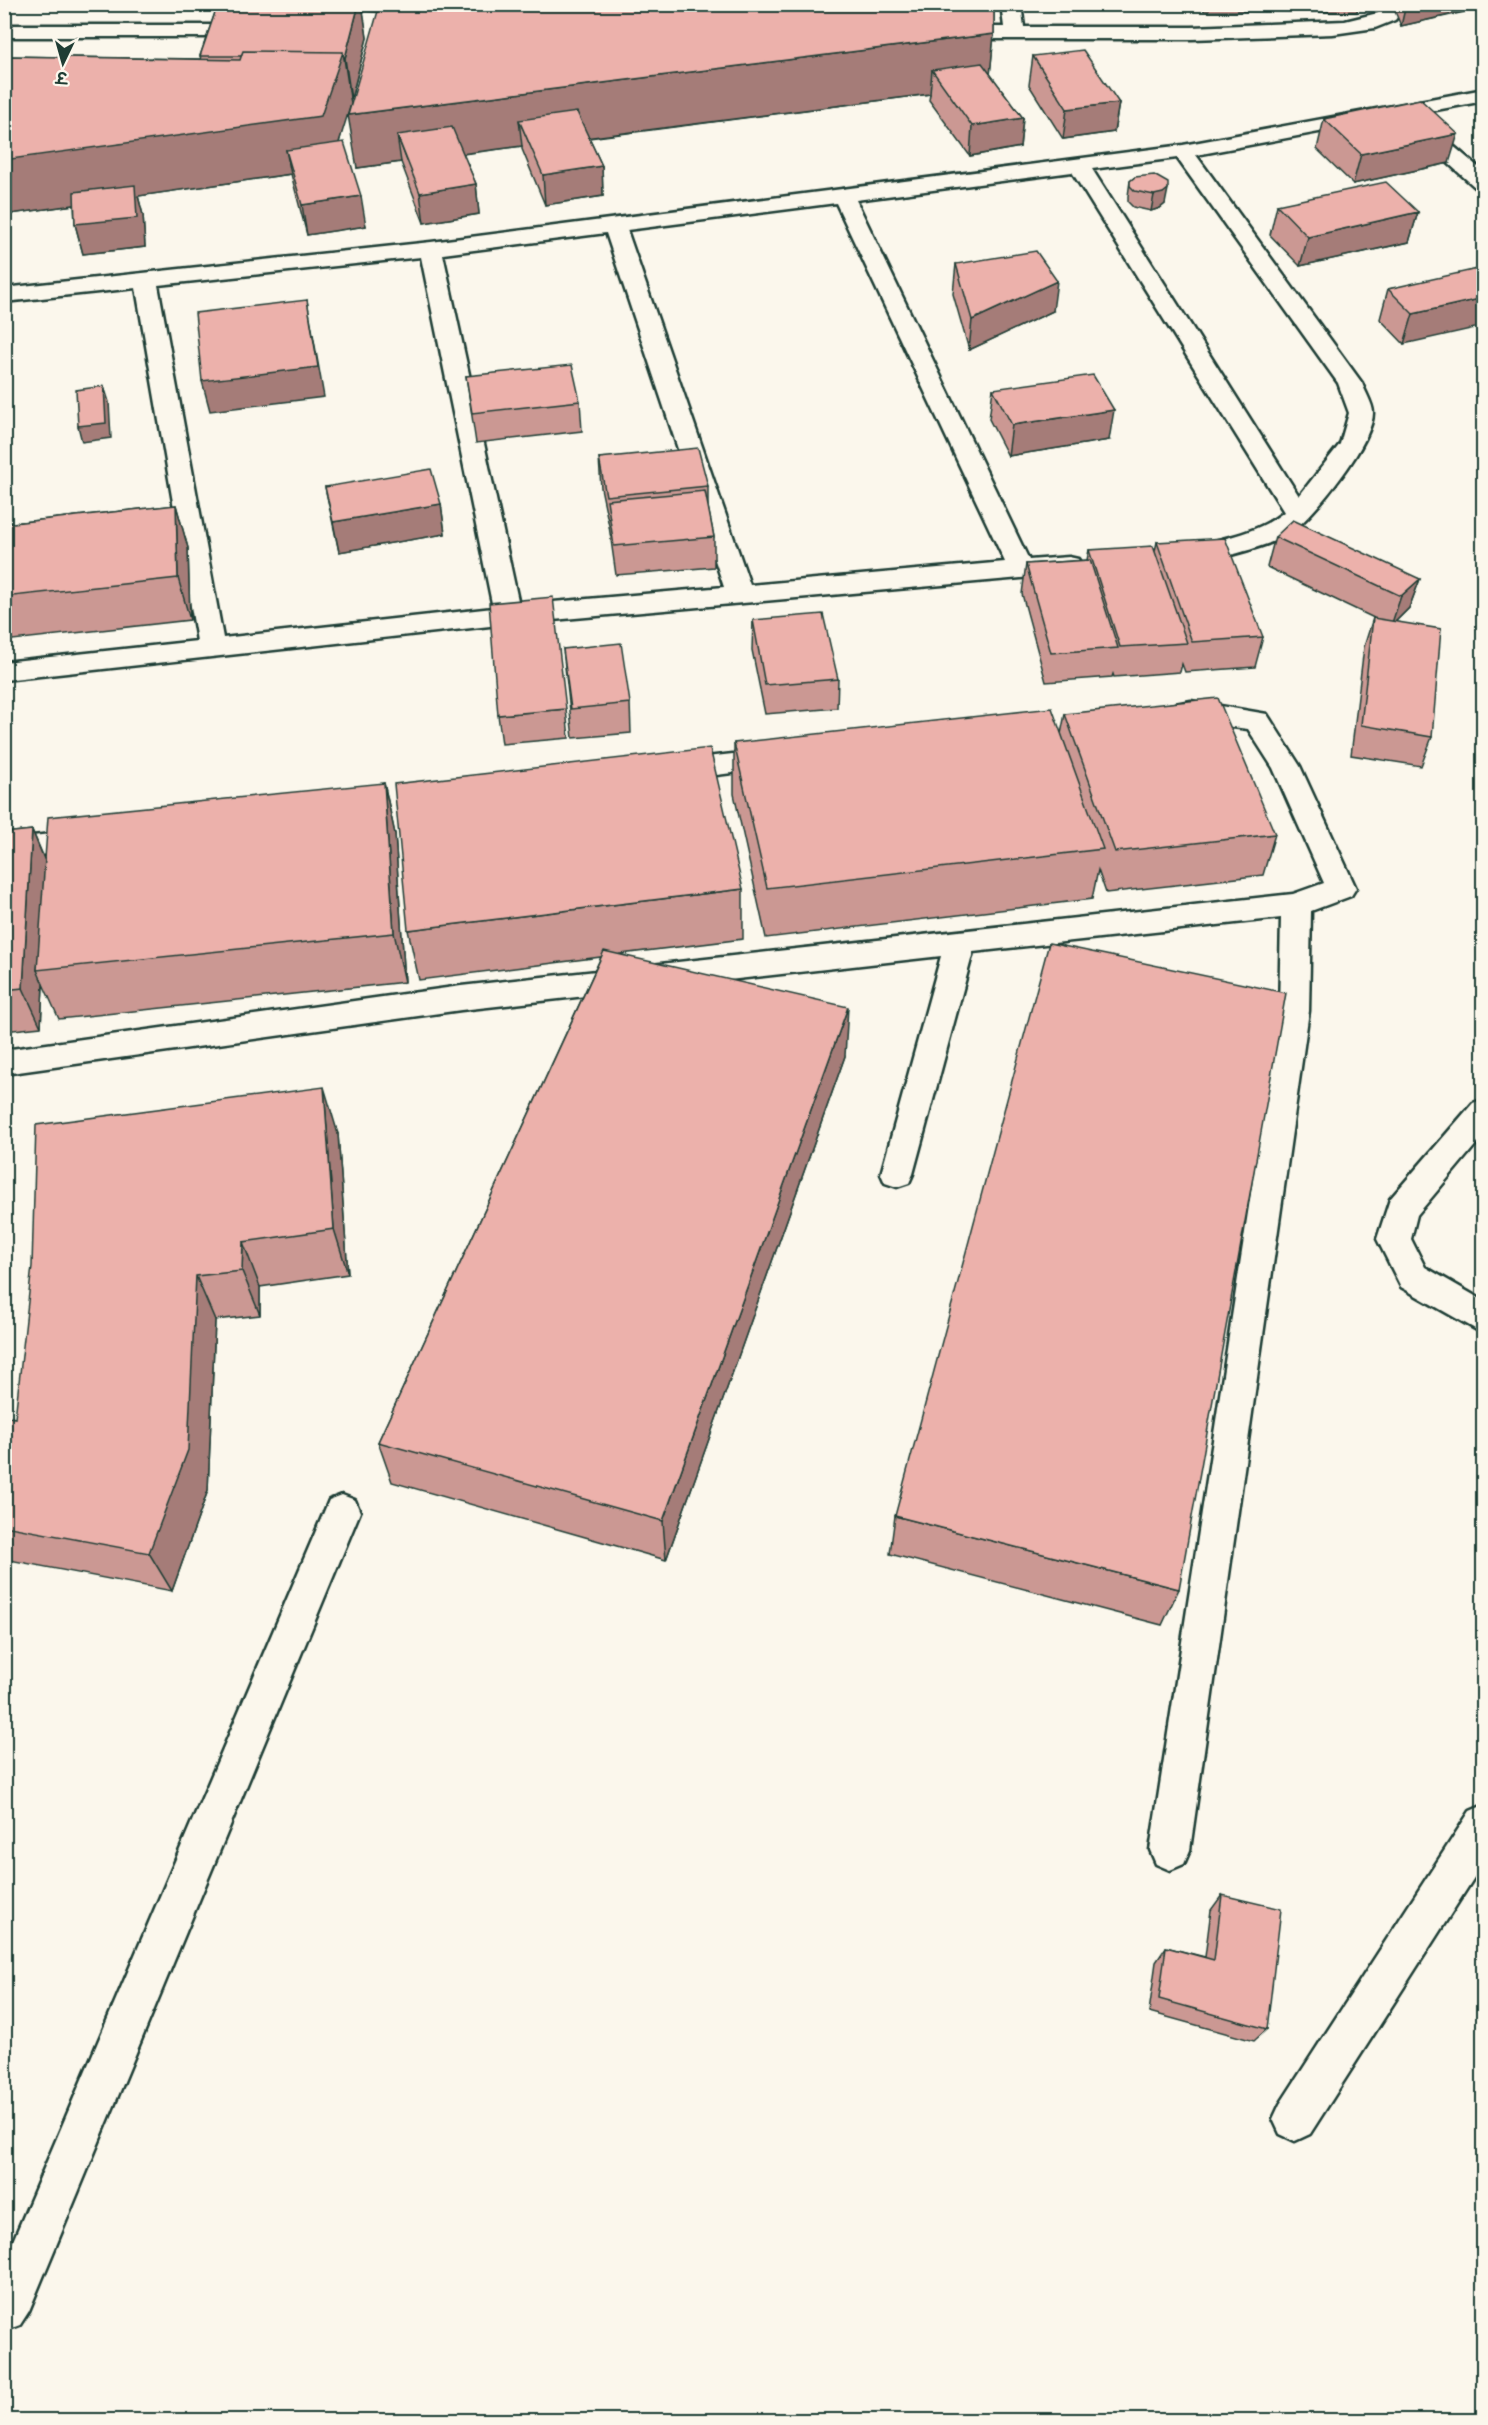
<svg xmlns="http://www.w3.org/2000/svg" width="1488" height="2425" font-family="'Shantell Sans','Playpen Sans Deva',sans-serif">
	<rect width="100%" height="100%" fill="#fbf7ec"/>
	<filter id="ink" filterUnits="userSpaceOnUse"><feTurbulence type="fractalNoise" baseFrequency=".0167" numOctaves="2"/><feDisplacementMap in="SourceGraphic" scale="12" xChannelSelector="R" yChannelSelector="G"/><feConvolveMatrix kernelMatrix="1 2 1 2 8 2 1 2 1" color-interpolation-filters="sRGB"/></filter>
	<g filter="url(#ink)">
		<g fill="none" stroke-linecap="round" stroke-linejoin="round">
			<defs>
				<path id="service" d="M 342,1495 L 355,1500 L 360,1512 L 29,2311 L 20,2325 L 4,2331 L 4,2262 L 324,1512 L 329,1500 Z"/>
				<path id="minor" d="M 1001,4 L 1021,4 L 1024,27 L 1192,27 L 1345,21 L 1378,13 L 1379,4 L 1399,4 L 1398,16 L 1395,20 L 1375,28 L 1333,34 L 1192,39 L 949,39 L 942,37 L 939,33 L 942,29 L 949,27 L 1004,27 Z
					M 4,25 L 253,25 L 260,27 L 263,31 L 260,35 L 253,37 L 4,37 Z
					M 1484,89 L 1484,101 L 1196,155 L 1362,383 C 1365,392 1373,404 1373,413 C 1373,443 1314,516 1290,533 C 1272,546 1196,567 1175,562 L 1171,556 L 1175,550 C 1212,540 1253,537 1284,512 L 1072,172 L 856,200 L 1029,560 L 1069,557 L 1078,559 L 1082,565 L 1078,571 L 1021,578 L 508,624 L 4,680 L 4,662 L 197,641 L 136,288 L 4,302 L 4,288 L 431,242 L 1183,145 ZM 1177,158 L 1338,383 L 1349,413 L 1340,444 L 1299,496 L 1092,169 ZM 836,203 L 1005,562 L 750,585 L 627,230 ZM 606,233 L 724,587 L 519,605 L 443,254 ZM 421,257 L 493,608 L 223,638 L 158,285 Z
					M 1418,120 L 1425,122 L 1484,172 L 1484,189 L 1476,188 L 1411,130 L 1408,126 L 1411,122 Z
					M 1191,701 L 1267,714 L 1300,766 L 1356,888 L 1351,896 L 1311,911 L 1309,1011 L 1190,1850 L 1184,1864 L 1170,1870 L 1156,1864 L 1150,1850 L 1279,1011 L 1281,918 L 973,952 L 913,1174 L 909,1183 L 897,1187 L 885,1183 L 881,1174 L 941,956 L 461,1010 L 4,1074 L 4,1050 L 461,986 L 1293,894 L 1324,883 L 1273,768 L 1248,729 L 1170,719 L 1166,712 L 1170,705 Z
					M 777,749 L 787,752 L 791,759 L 787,766 L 670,781 L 660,778 L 656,771 L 660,764 L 670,761 Z
					M 89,830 L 99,833 L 103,840 L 99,847 L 4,860 L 4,839 Z
					M 1484,1099 L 1484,1135 L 1417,1215 L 1411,1239 L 1425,1267 L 1484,1301 L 1484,1334 L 1401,1287 L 1377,1239 L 1390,1199 L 1473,1103 Z
					M 1484,1805 L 1484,1862 L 1310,2134 L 1295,2141 L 1280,2134 L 1273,2119 L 1280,2104 L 1470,1811 Z"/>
			</defs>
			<use href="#service" stroke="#1f3d34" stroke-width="5"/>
			<use href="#minor" stroke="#1f3d34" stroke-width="5"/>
			<use href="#service" fill="#fbf7ec" fill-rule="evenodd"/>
			<use href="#minor" fill="#fbf7ec" fill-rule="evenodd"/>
		</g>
		<path fill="#cb9893" stroke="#1f3d34" stroke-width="1.5" d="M 38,4 L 210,4 L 209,8 L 39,7 Z
			M 218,4 L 994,4 L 994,34 L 990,74 L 1023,118 L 1020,147 L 970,156 L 929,100 L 930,94 L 589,138 L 602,166 L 603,196 L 545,205 L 522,149 L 522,146 L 463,154 L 476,184 L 479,214 L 424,223 L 401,162 L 357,168 L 378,12 L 363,11 L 367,38 L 351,99 L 350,99 L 339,143 L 366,226 L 307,235 L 291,174 L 138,196 L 143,215 L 145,247 L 83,254 L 75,224 L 74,205 L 4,215 L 4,56 L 201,59 L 200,56 Z
			M 1039,4 L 1200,4 L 1199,10 L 1040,10 Z
			M 1202,4 L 1358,4 L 1357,12 L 1204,11 Z
			M 1392,4 L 1484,4 L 1484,11 L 1483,11 L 1483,8 L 1401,26 Z
			M 1033,56 L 1119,103 L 1114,132 L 1063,139 L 1029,85 Z
			M 1324,119 L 1449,163 L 1353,184 L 1317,149 Z
			M 1135,177 L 1165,204 L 1160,208 L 1151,211 L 1133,207 L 1128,202 L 1128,196 L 1130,181 Z
			M 1277,205 L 1418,212 L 1409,242 L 1300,266 L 1270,235 Z
			M 956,264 L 1053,311 L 969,350 L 953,294 Z
			M 1484,275 L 1404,344 L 1380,319 L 1388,289 Z
			M 466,376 L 580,401 L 582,431 L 476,443 Z
			M 993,389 L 1109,440 L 1008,456 L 989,419 Z
			M 1484,414 L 1484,432 L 1478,429 Z
			M 599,458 L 708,486 L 708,507 L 714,537 L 714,567 L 616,575 L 609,526 L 601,488 Z
			M 325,487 L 441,504 L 445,534 L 339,552 Z
			M 176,505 L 188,548 L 190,620 L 4,641 L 4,524 Z
			M 1275,537 L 1420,579 L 1409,608 L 1396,621 L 1432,737 L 1421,766 L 1351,755 L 1364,647 L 1373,618 L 1374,618 L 1267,567 Z
			M 1157,542 L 1263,637 L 1255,667 L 1185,672 L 1182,664 L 1180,672 L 1114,677 L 1113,674 L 1112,677 L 1046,682 L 1022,594 L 1026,564 L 1087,560 L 1089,550 L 1155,551 Z
			M 753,620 L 838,679 L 837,708 L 765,714 L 752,650 Z
			M 563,649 L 630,703 L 631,733 L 573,738 Z
			M 566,709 L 569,738 L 502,744 L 498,715 Z
			M 1065,714 L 1275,834 L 1263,875 L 1106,893 L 1098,870 L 1092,899 L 766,938 L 734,794 L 734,743 L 1061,734 Z
			M 384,783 L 395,834 L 405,982 L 59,1019 L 43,984 L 41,1027 L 4,1031 L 4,833 L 32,830 L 45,860 Z
			M 743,889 L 743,939 L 621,954 L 845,1056 L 666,1560 L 392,1482 L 378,1442 L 601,957 L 419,980 L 408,930 Z
			M 338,1134 L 348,1274 L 260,1287 L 260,1315 L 215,1320 L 208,1490 L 172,1591 L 4,1559 L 4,1416 L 15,1418 Z
			M 895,1516 L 1179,1589 L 1162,1625 L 890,1554 Z
			M 1222,1895 L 1267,2029 L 1254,2041 L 1149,2012 L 1156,1962 L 1166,1947 L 1205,1957 L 1211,1910 Z"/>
		<path fill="#a57c78" stroke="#1f3d34" stroke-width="1.5" d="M 359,4 L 362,4 L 367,38 L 351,99 L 345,58 Z
			M 1406,4 L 1484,4 L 1484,7 L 1401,26 Z
			M 994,34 L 989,86 L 932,70 L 930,94 L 530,145 L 519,120 L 522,146 L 407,161 L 397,135 L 401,162 L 357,168 L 348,115 Z
			M 343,52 L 351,104 L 331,168 L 286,150 L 291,174 L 138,196 L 143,215 L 145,247 L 83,254 L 75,224 L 136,196 L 4,215 L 4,160 Z
			M 1119,103 L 1114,132 L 1063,139 L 1067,109 Z
			M 1023,118 L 1020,147 L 970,156 L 972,126 Z
			M 1458,134 L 1449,163 L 1353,184 L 1361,154 Z
			M 602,166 L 603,196 L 545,205 L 543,175 Z
			M 476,184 L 479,214 L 424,223 L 420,193 Z
			M 1168,189 L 1165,204 L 1160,208 L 1151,211 L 1154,195 Z
			M 361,196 L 366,226 L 307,235 L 302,205 Z
			M 1418,212 L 1409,242 L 1300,266 L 1308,237 Z
			M 1057,281 L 1053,311 L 969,350 L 972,320 Z
			M 1484,298 L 1484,326 L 1404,344 L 1413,314 Z
			M 307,300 L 324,397 L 210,411 L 202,381 Z
			M 104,386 L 109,402 L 111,438 L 82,442 L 78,426 Z
			M 1114,410 L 1109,440 L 1008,456 L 1012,425 Z
			M 441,504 L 445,534 L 339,552 L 333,522 Z
			M 176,505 L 188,548 L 190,620 L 178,578 Z
			M 1420,579 L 1409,608 L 1391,626 L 1401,596 Z
			M 384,783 L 395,834 L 405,982 L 394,933 Z
			M 32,830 L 49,871 L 37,970 L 43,984 L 41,1027 L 23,988 Z
			M 848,1007 L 845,1056 L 666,1560 L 663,1521 Z
			M 324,1087 L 338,1134 L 348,1274 L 334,1229 Z
			M 243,1242 L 260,1287 L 260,1315 L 242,1271 Z
			M 196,1276 L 215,1320 L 208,1490 L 172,1591 L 149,1553 Z"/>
		<path fill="#ecb1ab" stroke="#1f3d34" stroke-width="1.5" d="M 218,4 L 359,4 L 345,58 L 344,58 L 343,52 L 243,51 L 241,56 L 200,56 Z
			M 380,4 L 994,4 L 994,34 L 348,115 Z
			M 1083,50 L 1119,103 L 1067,109 L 1033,56 Z
			M 243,51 L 343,52 L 321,116 L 4,160 L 4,56 L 240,60 Z
			M 982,63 L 1023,118 L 972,126 L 932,70 Z
			M 1420,99 L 1458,134 L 1361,154 L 1324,119 Z
			M 577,112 L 602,166 L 543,175 L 519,120 Z
			M 452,127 L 476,184 L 420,193 L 397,135 Z
			M 344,142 L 361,196 L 302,205 L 286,150 Z
			M 1154,175 L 1168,183 L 1168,189 L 1163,193 L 1154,195 L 1135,191 L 1130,186 L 1130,181 L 1135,177 Z
			M 1386,182 L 1418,212 L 1308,237 L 1277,205 Z
			M 135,185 L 137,218 L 75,224 L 74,192 Z
			M 1036,251 L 1057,281 L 972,320 L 956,264 Z
			M 1477,269 L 1484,275 L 1484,298 L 1413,314 L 1388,289 Z
			M 307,300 L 318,367 L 202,381 L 195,313 Z
			M 572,365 L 580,401 L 472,413 L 466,376 Z
			M 1093,375 L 1114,410 L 1012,425 L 993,389 Z
			M 104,386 L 106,423 L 78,426 L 76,390 Z
			M 698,448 L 708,486 L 606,496 L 599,458 Z
			M 431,469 L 441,504 L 333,522 L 325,487 Z
			M 705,491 L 714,537 L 614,546 L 607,500 Z
			M 176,505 L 178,578 L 4,597 L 4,524 Z
			M 1293,520 L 1420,579 L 1401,596 L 1275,537 Z
			M 1225,538 L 1263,637 L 1192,642 L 1157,542 Z
			M 1153,546 L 1187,643 L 1120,647 L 1089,550 Z
			M 1090,560 L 1118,648 L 1051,653 L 1026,564 Z
			M 553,597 L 566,709 L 498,715 L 489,603 Z
			M 823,614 L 838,679 L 765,685 L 753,620 Z
			M 1373,618 L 1441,629 L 1432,737 L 1361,725 Z
			M 621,643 L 630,703 L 571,709 L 563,649 Z
			M 1218,698 L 1275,834 L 1115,852 L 1065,714 Z
			M 1052,708 L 1103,849 L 767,888 L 734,743 Z
			M 710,748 L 743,889 L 408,930 L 394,784 Z
			M 384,783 L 394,933 L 37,970 L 48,817 Z
			M 32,830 L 23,988 L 4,990 L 4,833 Z
			M 1049,943 L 1286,993 L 1179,1589 L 895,1516 Z
			M 604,951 L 848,1007 L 663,1521 L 378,1442 Z
			M 324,1087 L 334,1229 L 243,1242 L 242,1271 L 196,1276 L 188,1450 L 149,1553 L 4,1526 L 4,1416 L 15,1418 L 32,1266 L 36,1125 Z
			M 1222,1895 L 1281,1909 L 1267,2029 L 1159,1999 L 1166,1947 L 1214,1960 Z"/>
	</g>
	<rect width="1488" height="2425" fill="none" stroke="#fbf7ec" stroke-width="24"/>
	<rect x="12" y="12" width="1464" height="2401" fill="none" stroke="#1f3d34" stroke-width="2" filter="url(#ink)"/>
	<g transform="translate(63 63) rotate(185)" stroke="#fbf7ec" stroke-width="4.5" paint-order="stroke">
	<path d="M0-4.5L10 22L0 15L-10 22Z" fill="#1f3d34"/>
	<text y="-9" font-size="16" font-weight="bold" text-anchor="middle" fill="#1f3d34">उ</text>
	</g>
</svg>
